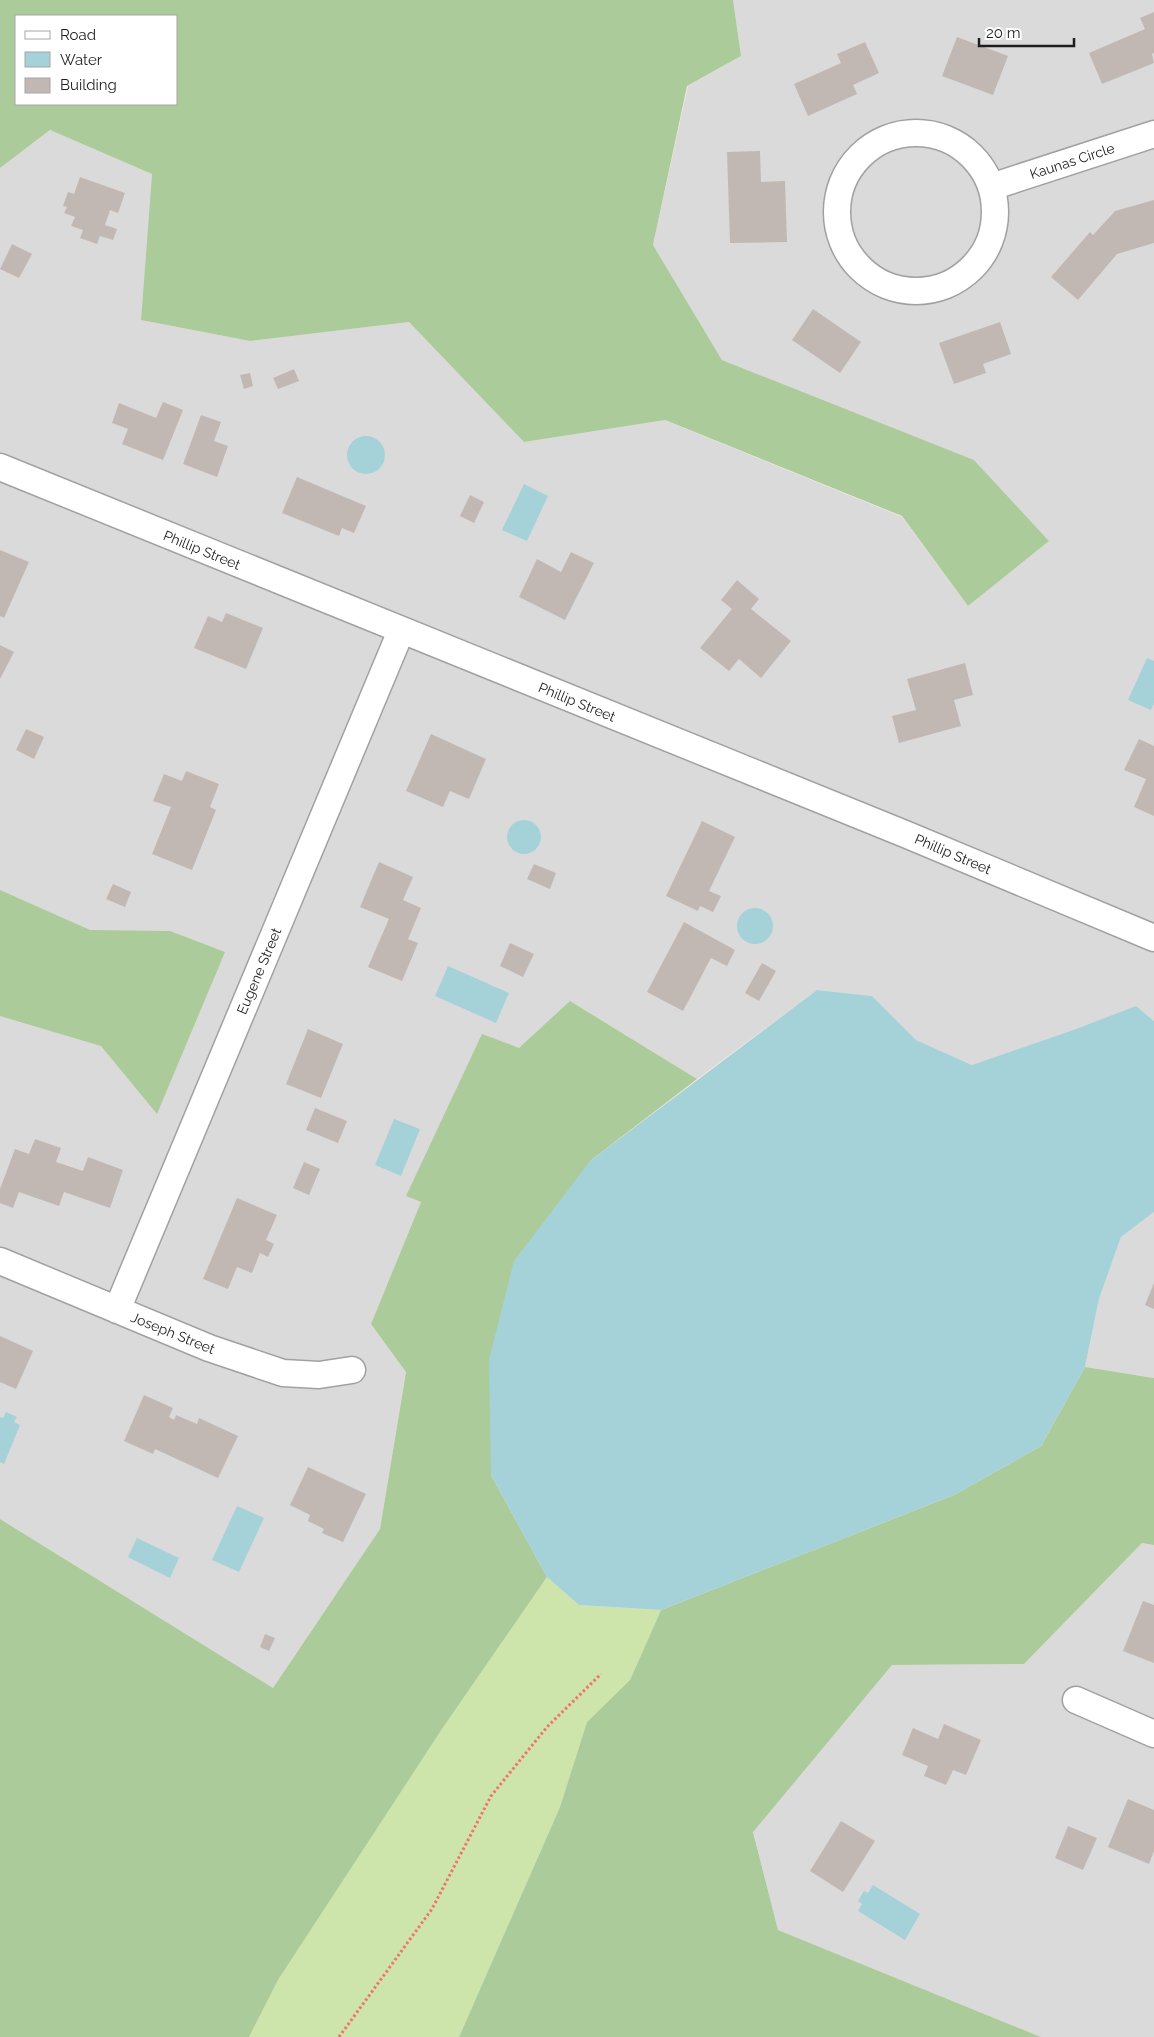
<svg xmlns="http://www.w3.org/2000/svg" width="1154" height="2037" font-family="Raleway,sans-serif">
	<rect width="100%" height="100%" fill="#ede9e3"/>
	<path fill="#dbdada" d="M 733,0 L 1154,0 L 1154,1021 L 1136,1007 L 1076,1029 L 972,1065 L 916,1040 L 872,996 L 817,990 L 697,1079 L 570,1001 L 406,1196 L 421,1202 L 371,1324 L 406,1371 L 380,1529 L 273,1688 L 0,1519 L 0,168 L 50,130 L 152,174 L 141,320 L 250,341 L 409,322 L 524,442 L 664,420 L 902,517 L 968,606 L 1049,541 L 974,460 L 722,360 L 653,245 L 688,86 L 741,56 Z
		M 1154,1212 L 1154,1378 L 1085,1367 L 1099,1299 L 1121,1237 Z
		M 1142,1543 L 1154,1545 L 1154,2037 L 1041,2037 L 778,1930 L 753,1831 L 892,1665 L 1024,1664 Z"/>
	<path fill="#cde5ab" d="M 547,1577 L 579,1605 L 661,1610 L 630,1680 L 587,1722 L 560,1807 L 459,2037 L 249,2037 L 278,1980 L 442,1729 Z"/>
	<path fill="#accb9a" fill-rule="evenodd" d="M 0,0 L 733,0 L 741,56 L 687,86 L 653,245 L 722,360 L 974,460 L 1049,541 L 968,606 L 902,516 L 665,420 L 524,442 L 409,322 L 250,341 L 141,320 L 152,174 L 50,130 L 0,168 ZM 16,16 L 176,16 L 176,104 L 16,104 Z
		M 0,890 L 90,930 L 170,931 L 225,952 L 157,1114 L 101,1046 L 0,1016 Z
		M 570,1001 L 697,1079 L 590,1161 L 491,1475 L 547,1577 L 442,1729 L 278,1980 L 249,2037 L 0,2037 L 0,1519 L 273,1688 L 380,1529 L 406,1372 L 371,1324 L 421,1202 L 406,1196 L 482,1034 L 519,1048 Z
		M 1085,1367 L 1154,1378 L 1154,1545 L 1142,1543 L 1024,1664 L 892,1665 L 753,1832 L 778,1930 L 1041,2037 L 459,2037 L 560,1807 L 587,1722 L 630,1680 L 661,1610 L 954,1495 L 1041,1446 Z"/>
	<path fill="#a5d2d9" d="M347 455a19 19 0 1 1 38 0a19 19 0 1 1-38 0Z
		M 524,484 L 548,496 L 527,541 L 502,530 Z
		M 1147,658 L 1154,661 L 1154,703 L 1151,710 L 1128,700 Z
		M507 837a17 17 0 1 1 34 0a17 17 0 1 1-34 0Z
		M737 926a18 18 0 1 1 36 0a18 18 0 1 1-36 0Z
		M 448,966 L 509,993 L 496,1023 L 435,996 Z
		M 817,990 L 872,996 L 916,1040 L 972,1065 L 1076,1029 L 1136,1006 L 1154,1021 L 1154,1212 L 1121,1237 L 1099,1299 L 1085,1367 L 1041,1446 L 954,1495 L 661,1610 L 579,1605 L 547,1577 L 491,1475 L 489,1360 L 514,1261 L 590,1161 Z
		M 394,1119 L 420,1129 L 401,1176 L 375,1165 Z
		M 6,1412 L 17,1417 L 14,1422 L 20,1425 L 4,1464 L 0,1462 L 0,1417 L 3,1418 Z
		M 237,1506 L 264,1518 L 239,1572 L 212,1560 Z
		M 137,1538 L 179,1558 L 170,1578 L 128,1557 Z
		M 873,1885 L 920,1914 L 905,1940 L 858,1911 L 862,1904 L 858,1901 L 864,1891 L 868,1893 Z"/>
	<path fill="#c2b8b3" d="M 1154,12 L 1154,53 L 1152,54 L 1154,63 L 1102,84 L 1089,53 L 1145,29 L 1140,18 Z
		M 957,37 L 1008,56 L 993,95 L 942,76 Z
		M 865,42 L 879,73 L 853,85 L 857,94 L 808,116 L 794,84 L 841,63 L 837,54 Z
		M 760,151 L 761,182 L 785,181 L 787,242 L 730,243 L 727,152 Z
		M 80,177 L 125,193 L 118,213 L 110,210 L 105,225 L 117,229 L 113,240 L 100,236 L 97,244 L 80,238 L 83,230 L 71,226 L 75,217 L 64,213 L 67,207 L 63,206 L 68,192 L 74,194 Z
		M 1154,200 L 1154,243 L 1117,254 L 1078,300 L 1051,277 L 1090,232 L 1093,235 L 1115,211 Z
		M 12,244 L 32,254 L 19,278 L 0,269 Z
		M 813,309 L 861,342 L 840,373 L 792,340 Z
		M 1000,322 L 1011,354 L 983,364 L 986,373 L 954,384 L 939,343 Z
		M 294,369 L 299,381 L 278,389 L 273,378 Z
		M 250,373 L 253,386 L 244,389 L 240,375 Z
		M 163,402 L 183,410 L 163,460 L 122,444 L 128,429 L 112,423 L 119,403 L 156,418 Z
		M 201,415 L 221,422 L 214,441 L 228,446 L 217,477 L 183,464 Z
		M 297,477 L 366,506 L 354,533 L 342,528 L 339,536 L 282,513 Z
		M 470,495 L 484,502 L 474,523 L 460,516 Z
		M 0,550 L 29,562 L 4,618 L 0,616 Z
		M 571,552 L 594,563 L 565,620 L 519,597 L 537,559 L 561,572 Z
		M 737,580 L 759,599 L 751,609 L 791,641 L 761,678 L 739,659 L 729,671 L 700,648 L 732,609 L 721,600 Z
		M 226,613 L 263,628 L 246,669 L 194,648 L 208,616 L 222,622 Z
		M 0,645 L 14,652 L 0,679 Z
		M 965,663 L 973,695 L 954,700 L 961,726 L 899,743 L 892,716 L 916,710 L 907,679 Z
		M 26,729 L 44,737 L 34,759 L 16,750 Z
		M 431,734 L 486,759 L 469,799 L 450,791 L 443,807 L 406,791 Z
		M 1139,739 L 1154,746 L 1154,816 L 1134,807 L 1146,779 L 1124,770 Z
		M 186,771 L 219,784 L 210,807 L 216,810 L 192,870 L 152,854 L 171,807 L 153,801 L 164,774 L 182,781 Z
		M 702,821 L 735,837 L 709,891 L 721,896 L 713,912 L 700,906 L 698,911 L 666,896 Z
		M 379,862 L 413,877 L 403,900 L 421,908 L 408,939 L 418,943 L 402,981 L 368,967 L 389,919 L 360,907 Z
		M 534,864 L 556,873 L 550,889 L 527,879 Z
		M 113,884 L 131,892 L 125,907 L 106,899 Z
		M 684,922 L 735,950 L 727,966 L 711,958 L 683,1011 L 647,992 Z
		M 510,943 L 534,954 L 523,977 L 500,966 Z
		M 762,963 L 776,971 L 759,1001 L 745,993 Z
		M 308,1029 L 343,1044 L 321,1098 L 286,1084 Z
		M 315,1108 L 347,1121 L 338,1143 L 306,1130 Z
		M 35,1139 L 61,1148 L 56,1162 L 83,1171 L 88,1157 L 123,1170 L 110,1208 L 64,1192 L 59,1206 L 19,1192 L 13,1208 L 0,1203 L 0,1189 L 15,1149 L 29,1154 Z
		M 304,1162 L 320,1169 L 309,1195 L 293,1188 Z
		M 237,1198 L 277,1215 L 266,1240 L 274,1244 L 268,1257 L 260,1253 L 252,1273 L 237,1267 L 228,1289 L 203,1279 Z
		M 1154,1283 L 1154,1309 L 1145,1305 Z
		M 0,1336 L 33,1351 L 16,1389 L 0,1382 Z
		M 144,1395 L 173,1408 L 169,1417 L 174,1420 L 176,1415 L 197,1424 L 199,1418 L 238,1436 L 218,1478 L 155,1449 L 153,1454 L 124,1441 Z
		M 308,1467 L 366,1494 L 343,1542 L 322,1533 L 324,1529 L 308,1521 L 310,1515 L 290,1505 Z
		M 1143,1601 L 1154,1605 L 1154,1663 L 1123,1651 Z
		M 265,1634 L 275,1638 L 269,1651 L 260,1647 Z
		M 944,1724 L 981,1740 L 966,1775 L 953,1770 L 946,1785 L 924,1776 L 928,1766 L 902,1755 L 913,1728 L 938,1739 Z
		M 1128,1799 L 1154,1810 L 1154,1851 L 1149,1864 L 1108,1847 Z
		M 841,1821 L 875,1841 L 843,1892 L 810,1871 Z
		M 1068,1826 L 1097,1838 L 1083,1870 L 1055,1858 Z"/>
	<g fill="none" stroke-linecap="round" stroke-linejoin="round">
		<defs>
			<path id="minor" d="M837 212a79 79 0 1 1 158 0a79 79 0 1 1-158 0Z
				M 991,187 L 1154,134
				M 0,467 L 905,834 L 1154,938
				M 0,1261 L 209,1348 L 283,1373 L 319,1375 L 352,1370
				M 117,1310 L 401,631
				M 1076,1700 L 1154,1734"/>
		</defs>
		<use href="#minor" stroke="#a1a1a1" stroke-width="29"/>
		<path stroke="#f27270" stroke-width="3" stroke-dasharray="2.5 2.5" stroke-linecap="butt" d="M 339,2037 L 432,1909 L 491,1796 L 547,1727 L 601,1674"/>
		<use href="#minor" stroke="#fff" stroke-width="26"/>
	</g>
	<g text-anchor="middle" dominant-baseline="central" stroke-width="4" stroke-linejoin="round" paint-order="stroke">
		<g font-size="14" fill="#1d1d1d" stroke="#fff">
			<text transform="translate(1072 161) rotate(-18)">Kaunas Circle</text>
			<text transform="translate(202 550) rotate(22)">Phillip Street</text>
			<text transform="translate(577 702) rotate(22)">Phillip Street</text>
			<text transform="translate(953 854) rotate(23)">Phillip Street</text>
			<text transform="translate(259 971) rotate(-67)">Eugene Street</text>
			<text transform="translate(173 1333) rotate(22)">Joseph Street</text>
		</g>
	</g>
	<rect x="15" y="15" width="162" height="90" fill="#ffffff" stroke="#a5a5a5"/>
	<rect x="25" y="31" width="25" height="8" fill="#ffffff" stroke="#a5a5a5"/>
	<text x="60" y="40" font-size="15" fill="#1d1d1d">Road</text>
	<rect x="25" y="52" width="25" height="15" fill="#a5d2d9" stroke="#a5a5a5"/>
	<text x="60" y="65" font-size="15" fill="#1d1d1d">Water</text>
	<rect x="25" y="78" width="25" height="15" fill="#c2b8b3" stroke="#a5a5a5"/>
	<text x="60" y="90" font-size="15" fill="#1d1d1d">Building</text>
	<path d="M979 38v8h95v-8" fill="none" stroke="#1d1d1d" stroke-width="2.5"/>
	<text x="986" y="38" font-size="15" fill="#1d1d1d" stroke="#ffffff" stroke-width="4" paint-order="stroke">20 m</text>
</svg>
